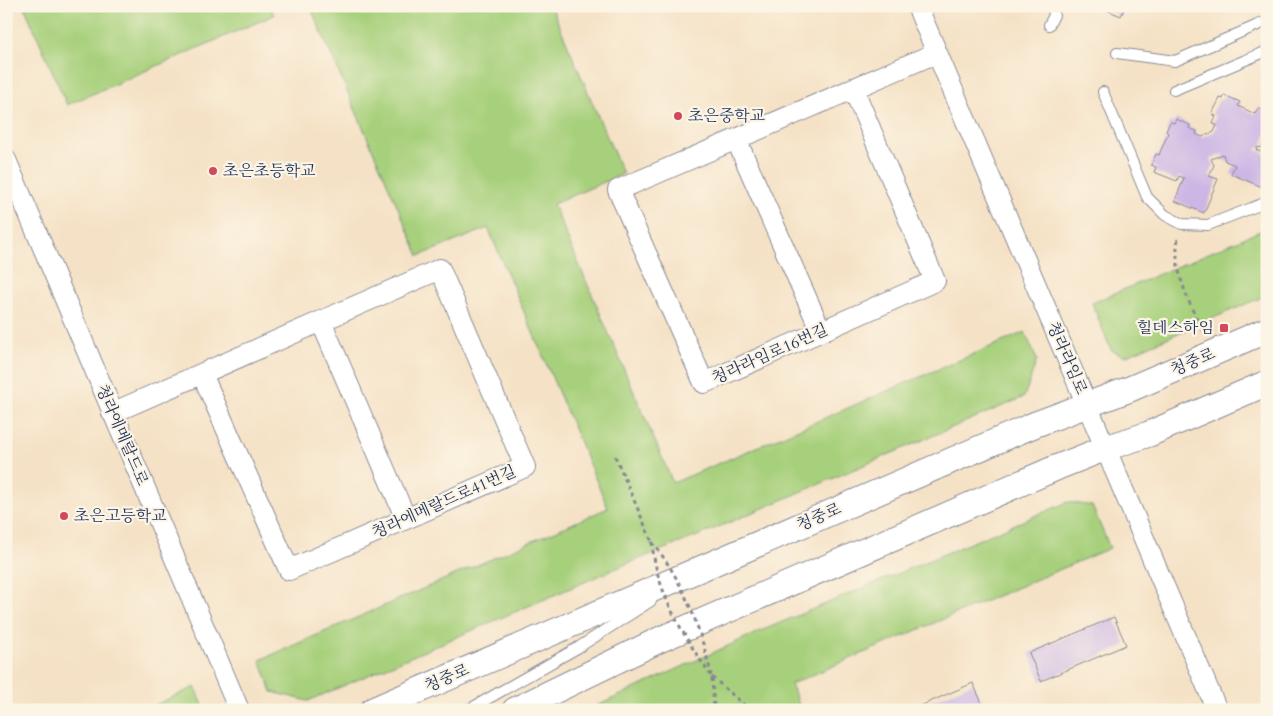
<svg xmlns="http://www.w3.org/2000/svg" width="1273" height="716" font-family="Cardo,'Noto Serif KR',serif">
	<rect width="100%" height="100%" fill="#fcf5e5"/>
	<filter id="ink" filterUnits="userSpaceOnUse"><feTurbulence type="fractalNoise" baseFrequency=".02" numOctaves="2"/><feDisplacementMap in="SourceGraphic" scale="10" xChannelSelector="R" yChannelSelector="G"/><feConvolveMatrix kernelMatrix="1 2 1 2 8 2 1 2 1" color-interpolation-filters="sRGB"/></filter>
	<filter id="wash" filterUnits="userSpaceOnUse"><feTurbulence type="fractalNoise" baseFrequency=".0096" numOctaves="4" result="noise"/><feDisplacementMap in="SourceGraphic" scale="20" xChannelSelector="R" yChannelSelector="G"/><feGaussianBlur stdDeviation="1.12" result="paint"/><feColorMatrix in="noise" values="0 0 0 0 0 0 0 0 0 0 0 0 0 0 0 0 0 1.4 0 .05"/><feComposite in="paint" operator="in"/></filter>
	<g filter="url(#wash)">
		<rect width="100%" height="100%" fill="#f5e2c6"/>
		<path fill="#a7d07c" stroke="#61806d" d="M 24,6 L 270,6 L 274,15 L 67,105 Z
			M 310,6 L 551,6 L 623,174 L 553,204 L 673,483 L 1025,332 L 1037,360 L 1024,397 L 695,537 L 631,562 L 308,701 L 272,692 L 260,660 L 608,508 L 488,228 L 419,256 Z
			M 1267,228 L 1267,295 L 1125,356 L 1111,350 L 1092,303 Z
			M 1068,502 L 1092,506 L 1110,548 L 791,684 L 801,710 L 588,710 L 756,633 Z
			M 195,687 L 205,710 L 144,710 Z"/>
		<g id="blocks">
			<path fill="#ccb6e5" d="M 1097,6 L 1125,6 L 1121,16 Z
				M 1224,95 L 1240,102 L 1238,106 L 1255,114 L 1258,108 L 1267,112 L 1267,134 L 1261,148 L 1258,147 L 1256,150 L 1267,154 L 1267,189 L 1231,174 L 1235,165 L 1225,161 L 1223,154 L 1211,159 L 1214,165 L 1209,176 L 1218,179 L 1204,213 L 1175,201 L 1184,178 L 1179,176 L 1177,181 L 1154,172 L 1156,167 L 1151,165 L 1156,154 L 1159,155 L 1168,133 L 1166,131 L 1170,122 L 1174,123 L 1176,119 L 1190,125 L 1189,128 L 1197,131 L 1196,134 L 1202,137 L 1214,132 L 1217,125 L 1213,124 L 1216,116 L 1212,114 L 1220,98 L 1223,99 Z
				M 1114,617 L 1126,645 L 1041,681 L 1029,653 Z
				M 973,683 L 985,710 L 911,710 Z"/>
		</g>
	</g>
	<g filter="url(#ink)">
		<use href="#blocks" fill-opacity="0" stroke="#888892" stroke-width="1"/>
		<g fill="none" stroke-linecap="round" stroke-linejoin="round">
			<defs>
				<path id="service" d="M 1049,25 L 1054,15 L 1053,6
					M 1117,53 L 1175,61 L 1267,21
					M 1174,90 L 1267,51
					M 1103,92 L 1147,197 L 1165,215 L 1182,224 L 1208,225 L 1267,202
					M 468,710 L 579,647 L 651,601"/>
				<path id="minor" d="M 917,6 L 1217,710
					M 853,88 L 935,281 L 704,383 L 618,190 L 936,53
					M 736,139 L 821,331
					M 6,160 L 239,710
					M 321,321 L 406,519
					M 112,413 L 440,269 L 525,467 L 289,570 L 202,374"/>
				<path id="tertiary" d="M 373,710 L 1036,424 L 1130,389 L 1267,330
					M 515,710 L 659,640 L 1058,467 L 1106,448 L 1149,434 L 1267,383"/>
			</defs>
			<use href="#service" stroke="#888892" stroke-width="12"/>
			<use href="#minor" stroke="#888892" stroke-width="22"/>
			<use href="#tertiary" stroke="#888892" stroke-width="27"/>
			<path stroke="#888892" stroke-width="3" stroke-dasharray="4 4" stroke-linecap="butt" d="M 1178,239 C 1172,269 1190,304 1202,331
				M 615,456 L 652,542
				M 712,677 L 750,710
				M 712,678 L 714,710"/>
			<use href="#service" stroke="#fff" stroke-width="10"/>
			<use href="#minor" stroke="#fff" stroke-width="20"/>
			<use href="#tertiary" stroke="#fff" stroke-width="25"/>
			<path stroke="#888892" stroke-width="3" stroke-dasharray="4 4" stroke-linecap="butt" d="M 652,542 C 656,592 684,637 712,677
				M 652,542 C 683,580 700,627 711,674"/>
		</g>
	</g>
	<g fill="#d1495b" stroke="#fcf5e5" stroke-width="2">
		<circle cx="678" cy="116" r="5"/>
		<circle cx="213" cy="171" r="5"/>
		<rect x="1219" y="323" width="10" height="10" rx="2.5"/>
		<circle cx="64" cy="516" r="5"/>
	</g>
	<g text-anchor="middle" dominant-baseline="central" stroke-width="4.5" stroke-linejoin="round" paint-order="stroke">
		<g font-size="16" fill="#1b2f5e" stroke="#fcf5e5" text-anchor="start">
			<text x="688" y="116">초은중학교</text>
			<text x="223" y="171">초은초등학교</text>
			<text x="1214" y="328" text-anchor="end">힐데스하임</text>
			<text x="74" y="516">초은고등학교</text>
		</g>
		<g font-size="16" fill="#1b2f5e" stroke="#fcf5e5">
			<text transform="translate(770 354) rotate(-24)">청라라임로16번길</text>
			<text transform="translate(1067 358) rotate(67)">청라라임로</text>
			<text transform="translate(1193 362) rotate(-23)">청중로</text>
			<text transform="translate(122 435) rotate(67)">청라에메랄드로</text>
			<text transform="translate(444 502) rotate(-24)">청라에메랄드로41번길</text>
			<text transform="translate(819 517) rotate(-23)">청중로</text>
			<text transform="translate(447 678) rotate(-23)">청중로</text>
		</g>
	</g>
	<rect width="1273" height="716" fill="none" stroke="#fcf5e5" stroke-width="25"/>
</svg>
